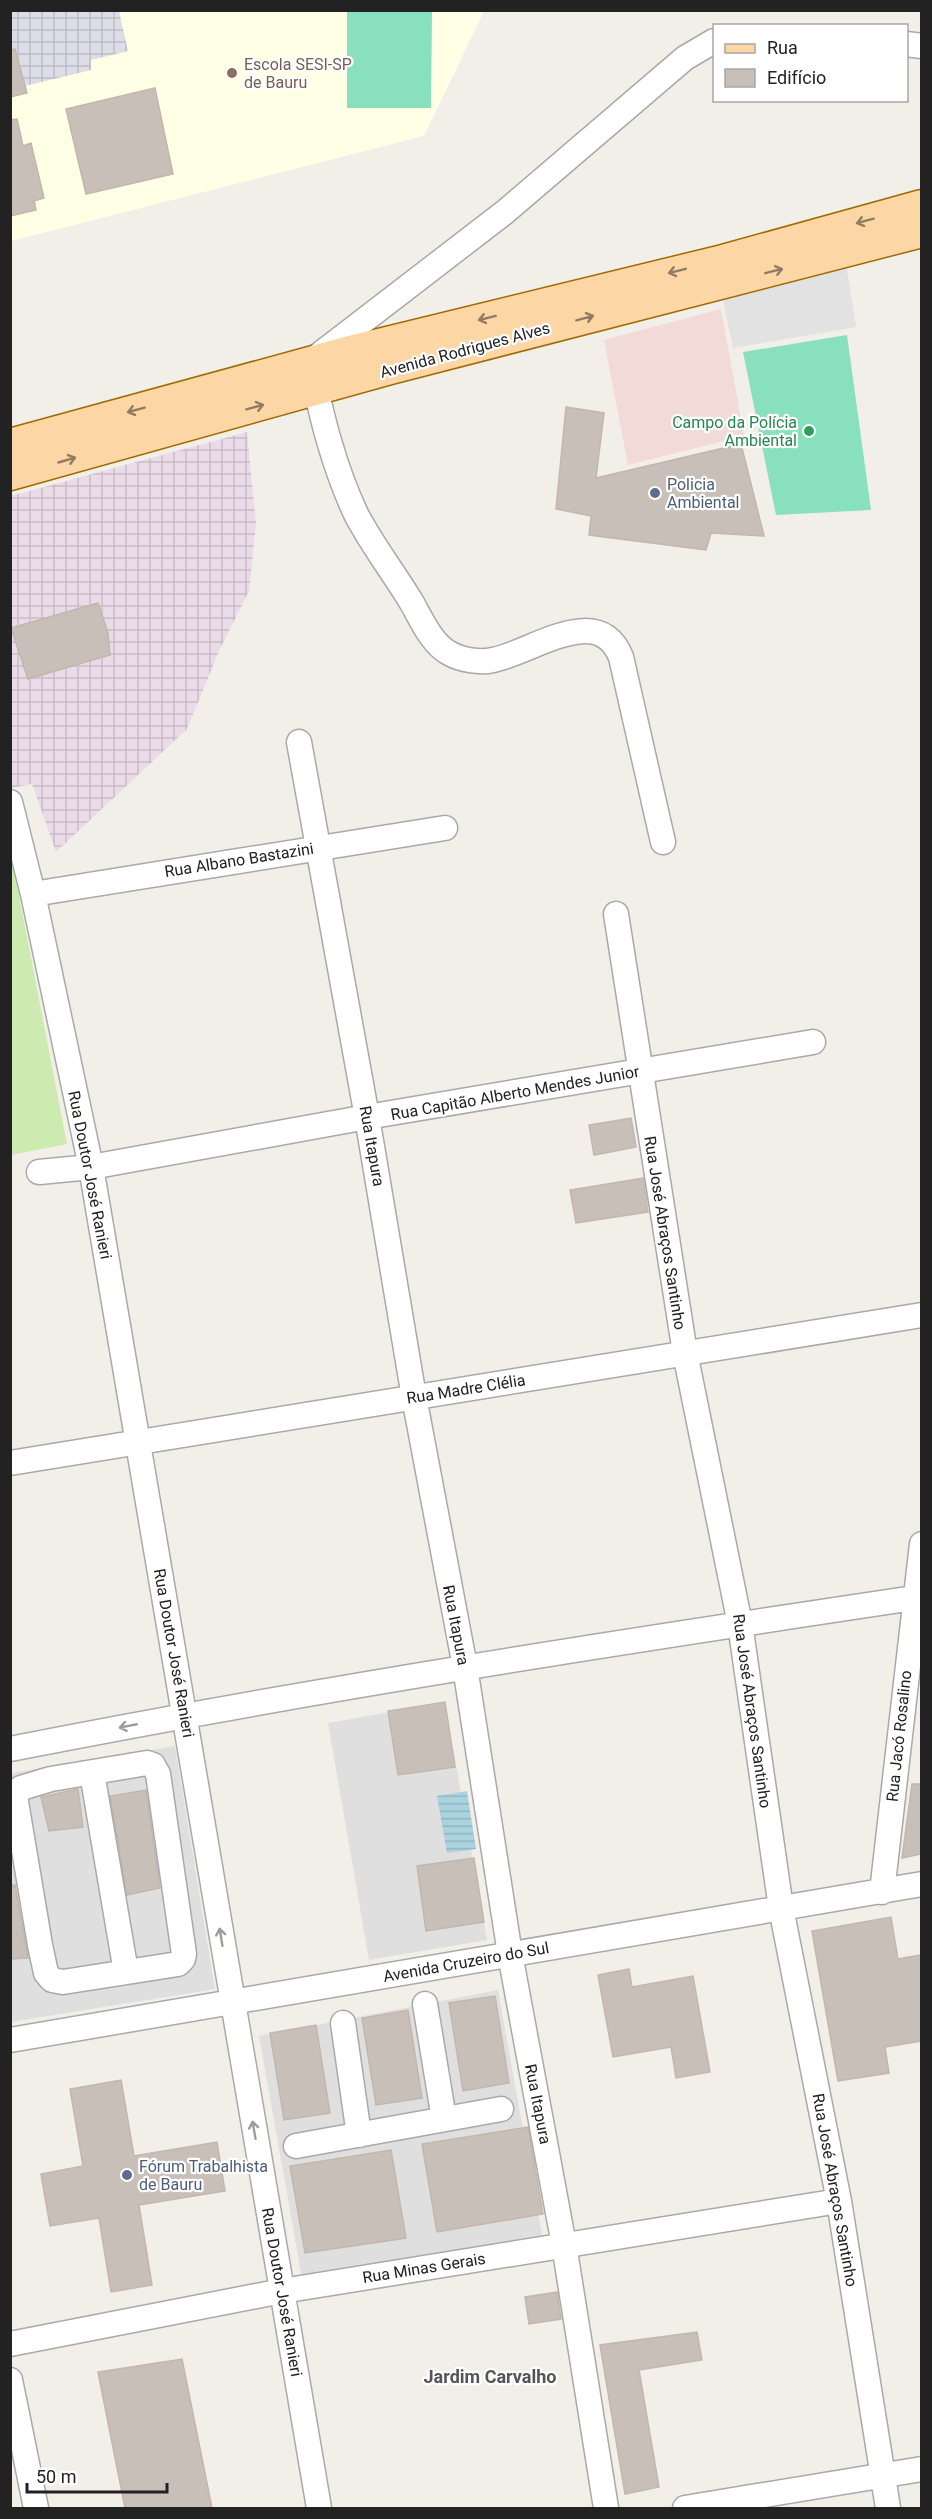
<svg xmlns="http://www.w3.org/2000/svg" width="932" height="2519" font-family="Roboto,sans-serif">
	<defs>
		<pattern id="industrial-grid" width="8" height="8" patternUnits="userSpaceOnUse" patternTransform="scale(1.5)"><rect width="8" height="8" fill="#ebdbe8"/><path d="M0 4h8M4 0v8" fill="none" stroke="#c9bcc7"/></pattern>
		<pattern id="plaza-grid" width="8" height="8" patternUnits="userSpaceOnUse" patternTransform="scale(1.5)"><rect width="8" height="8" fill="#dddde8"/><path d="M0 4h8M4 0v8" fill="none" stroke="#bdbdc7"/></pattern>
		<pattern id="water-rules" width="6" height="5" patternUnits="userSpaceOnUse" patternTransform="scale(1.5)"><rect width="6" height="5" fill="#aad3df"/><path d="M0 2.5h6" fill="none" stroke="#92b5bf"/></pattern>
	</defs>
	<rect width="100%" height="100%" fill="#f2efe9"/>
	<path fill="#e0dfdf" d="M 445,1702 L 487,1940 L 369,1960 L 328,1723 Z
		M 175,1746 L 215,1989 L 11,2022 L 11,1773 Z
		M 498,1990 L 542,2235 L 302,2278 L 259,2036 Z"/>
	<path fill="#f2dad9" d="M 721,309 L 744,436 L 628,465 L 604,340 Z"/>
	<path fill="url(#industrial-grid)" d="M 247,432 L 256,524 L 249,591 L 219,651 L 187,729 L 56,852 L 32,784 L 11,788 L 11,496 Z"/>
	<path fill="#ffffe5" d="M 11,11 L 484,11 L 424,136 L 11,241 Z"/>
	<path fill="#cdebb0" d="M 10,849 L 67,1144 L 11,1155 L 10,1155 Z"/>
	<path fill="#88e0be" d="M 347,11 L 432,11 L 431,108 L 347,108 Z
		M 847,335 L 871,510 L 776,515 L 743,352 Z"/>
	<path fill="#e2e2e2" d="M 846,263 L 856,327 L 733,348 L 721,290 Z"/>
	<path fill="url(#plaza-grid)" d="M 11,10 L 119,11 L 128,51 L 91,60 L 91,70 L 25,86 L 17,54 L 11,55 Z"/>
	<path fill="url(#water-rules)" d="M 467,1791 L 476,1849 L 447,1853 L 437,1796 Z"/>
	<path fill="#c7bfb8" stroke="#c4b6ab" stroke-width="1.5" d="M 15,49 L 27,93 L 10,97 L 10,50 Z
		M 155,88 L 173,174 L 86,194 L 66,109 Z
		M 17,119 L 23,146 L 31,143 L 44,198 L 34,201 L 36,210 L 10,216 L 10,120 Z
		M 566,407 L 604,413 L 596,478 L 741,444 L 764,536 L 711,533 L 706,550 L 589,535 L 591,516 L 556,509 Z
		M 98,603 L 108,633 L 110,655 L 28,679 L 11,628 Z
		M 631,1118 L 636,1147 L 594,1155 L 589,1125 Z
		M 643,1178 L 648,1212 L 576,1223 L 570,1190 Z
		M 445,1702 L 455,1767 L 398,1775 L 388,1711 Z
		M 912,1784 L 921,1784 L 921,1854 L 902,1858 Z
		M 78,1789 L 83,1827 L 49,1831 L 41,1797 Z
		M 146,1790 L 160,1888 L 127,1895 L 110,1796 Z
		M 474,1858 L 484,1922 L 426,1931 L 417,1866 Z
		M 10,1885 L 15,1885 L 28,1958 L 10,1959 Z
		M 891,1917 L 898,1959 L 921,1955 L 921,2041 L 885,2047 L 889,2073 L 838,2081 L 812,1931 Z
		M 629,1969 L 632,1987 L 693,1976 L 710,2072 L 676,2078 L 671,2047 L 613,2057 L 598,1975 Z
		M 495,1996 L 509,2083 L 463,2091 L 449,2003 Z
		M 408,2010 L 422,2098 L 376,2105 L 362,2018 Z
		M 316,2025 L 330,2113 L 284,2120 L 270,2033 Z
		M 121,2080 L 134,2156 L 217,2142 L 225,2191 L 139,2205 L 152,2285 L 111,2292 L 99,2218 L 50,2226 L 41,2174 L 83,2166 L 70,2089 Z
		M 528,2127 L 543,2214 L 437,2232 L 422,2144 Z
		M 391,2150 L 406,2238 L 305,2253 L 290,2166 Z
		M 557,2292 L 561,2319 L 529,2324 L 525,2297 Z
		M 697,2332 L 702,2360 L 639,2370 L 659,2487 L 625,2494 L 600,2345 Z
		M 182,2359 L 212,2508 L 125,2508 L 98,2372 Z"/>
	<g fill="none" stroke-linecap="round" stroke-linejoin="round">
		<defs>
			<path id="minor" d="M 906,44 L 922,46
				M 299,742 L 367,1117 L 414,1397 L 465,1667 L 510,1954 L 564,2245 L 606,2508
				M 10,802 L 33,894 L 91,1167 L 319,2508
				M 663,842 L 621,657 C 598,601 533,652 493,660 C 480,663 461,660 449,653 C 432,644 421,619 412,603 C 394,573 372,545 356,514 C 333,465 321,414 310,362 L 505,212 L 685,58 L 714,41
				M 33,894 L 445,828
				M 616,914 L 685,1353 L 740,1624 L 781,1908 L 839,2201 L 888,2508
				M 39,1172 L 91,1167 L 367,1117 L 813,1042
				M 10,1463 L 922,1315
				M 10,1749 C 310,1690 612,1643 914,1598
				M 147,1763 L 153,1765 L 158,1774 L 184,1954 L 183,1959 L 178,1964 L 63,1982 L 52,1980 L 46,1973 L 40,1945 L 15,1796 L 21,1788 L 51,1779 Z
				M 92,1773 L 126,1972
				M 882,1892 L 922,1544
				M 425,2004 L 444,2119
				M 343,2023 L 359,2135
				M 10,2040 L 922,1884
				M 296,2146 L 501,2109
				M 10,2344 L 282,2291 L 839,2201
				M 10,2380 L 36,2508
				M 685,2508 L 922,2469"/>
			<path id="major" d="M 10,444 L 350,351 L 723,260 L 922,205
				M 10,475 L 390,369 L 922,232"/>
		</defs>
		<use href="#minor" stroke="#a9a9a9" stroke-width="27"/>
		<use href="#major" stroke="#a06b00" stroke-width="33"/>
		<use href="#minor" stroke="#fff" stroke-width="24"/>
		<use href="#major" stroke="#fcd6a4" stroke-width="30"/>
	</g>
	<defs><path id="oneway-shaft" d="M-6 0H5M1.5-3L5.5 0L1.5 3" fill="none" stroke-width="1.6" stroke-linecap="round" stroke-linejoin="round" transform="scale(1.5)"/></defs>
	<g stroke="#8f7c63">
		<use href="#oneway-shaft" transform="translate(865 221) rotate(165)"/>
		<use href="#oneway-shaft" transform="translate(677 271) rotate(166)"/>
		<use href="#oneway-shaft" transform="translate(774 271) rotate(-14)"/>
		<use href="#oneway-shaft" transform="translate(487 318) rotate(166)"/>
		<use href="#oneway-shaft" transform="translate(585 318) rotate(-15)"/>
		<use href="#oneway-shaft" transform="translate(255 407) rotate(-15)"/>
		<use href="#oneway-shaft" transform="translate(136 410) rotate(165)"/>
		<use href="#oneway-shaft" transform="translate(67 460) rotate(-16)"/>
	</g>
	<g stroke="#9c9c9c">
		<use href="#oneway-shaft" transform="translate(128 1726) rotate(169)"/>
		<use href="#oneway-shaft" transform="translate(221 1937) rotate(-99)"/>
		<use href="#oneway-shaft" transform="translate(254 2130) rotate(-100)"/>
	</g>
	<circle fill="#8d6e63" stroke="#fff" stroke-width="2" cx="232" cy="73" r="6"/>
	<circle fill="#2e9e5b" stroke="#fff" stroke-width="2" cx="809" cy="431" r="6"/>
	<g fill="#5c6f8a" stroke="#fff" stroke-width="2">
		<circle cx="655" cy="493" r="6"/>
		<circle cx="127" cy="2175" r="6"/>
	</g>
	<g text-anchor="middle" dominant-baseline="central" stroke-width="4.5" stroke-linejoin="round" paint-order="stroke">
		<g font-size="16" fill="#785e54" stroke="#fff" text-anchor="start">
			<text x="244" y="64">Escola SESI-SP<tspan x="244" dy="18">de Bauru</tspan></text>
		</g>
		<g font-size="16" fill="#222" stroke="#fff">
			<text transform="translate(465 350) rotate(-15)">Avenida Rodrigues Alves</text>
			<text transform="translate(239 860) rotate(-9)">Rua Albano Bastazini</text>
			<text transform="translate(515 1093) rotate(-10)">Rua Capitão Alberto Mendes Junior</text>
			<text transform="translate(372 1146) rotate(80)">Rua Itapura</text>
			<text transform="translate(90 1175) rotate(79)">Rua Doutor José Ranieri</text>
			<text transform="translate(665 1233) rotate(81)">Rua José Abraços Santinho</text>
			<text transform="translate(466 1389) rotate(-9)">Rua Madre Clélia</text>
			<text transform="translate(456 1625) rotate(79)">Rua Itapura</text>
			<text transform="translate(174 1653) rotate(80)">Rua Doutor José Ranieri</text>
			<text transform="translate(752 1711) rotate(82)">Rua José Abraços Santinho</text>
			<text transform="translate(899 1736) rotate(-84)">Rua Jacó Rosalino</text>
			<text transform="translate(466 1962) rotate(-10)">Avenida Cruzeiro do Sul</text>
			<text transform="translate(538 2104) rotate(79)">Rua Itapura</text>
			<text transform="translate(835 2190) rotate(80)">Rua José Abraços Santinho</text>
			<text transform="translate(424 2268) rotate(-9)">Rua Minas Gerais</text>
			<text transform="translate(282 2292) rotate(80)">Rua Doutor José Ranieri</text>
		</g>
		<g font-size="16" fill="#27864d" stroke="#fff" text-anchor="end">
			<text x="797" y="422">Campo da Polícia<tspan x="797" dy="18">Ambiental</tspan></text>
		</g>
		<g font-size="16" fill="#4e5e75" stroke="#fff" text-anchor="start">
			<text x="667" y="484">Policia<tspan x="667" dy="18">Ambiental</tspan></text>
			<text x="139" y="2166">Fórum Trabalhista<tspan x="139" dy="18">de Bauru</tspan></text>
		</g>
		<g font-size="18" font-weight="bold" fill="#555" stroke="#fff">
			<text x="490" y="2376">Jardim Carvalho</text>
		</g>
	</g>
	<rect width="932" height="2519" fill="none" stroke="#222222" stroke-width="24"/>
	<rect x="713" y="24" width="195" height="78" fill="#ffffff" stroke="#a7a7a7" stroke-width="1.5"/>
	<rect x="725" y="44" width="30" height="9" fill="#fcd6a4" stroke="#a7a7a7" stroke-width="1.5"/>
	<text x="767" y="54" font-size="18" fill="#222222">Rua</text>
	<rect x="725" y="69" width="30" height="18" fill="#c7bfb8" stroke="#a7a7a7" stroke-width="1.5"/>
	<text x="767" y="84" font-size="18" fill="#222222">Edifício</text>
	<path d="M27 2483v9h140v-9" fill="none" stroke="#222222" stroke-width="3"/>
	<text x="36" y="2483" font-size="18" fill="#222222" stroke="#ffffff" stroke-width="4.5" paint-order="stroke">50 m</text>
</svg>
